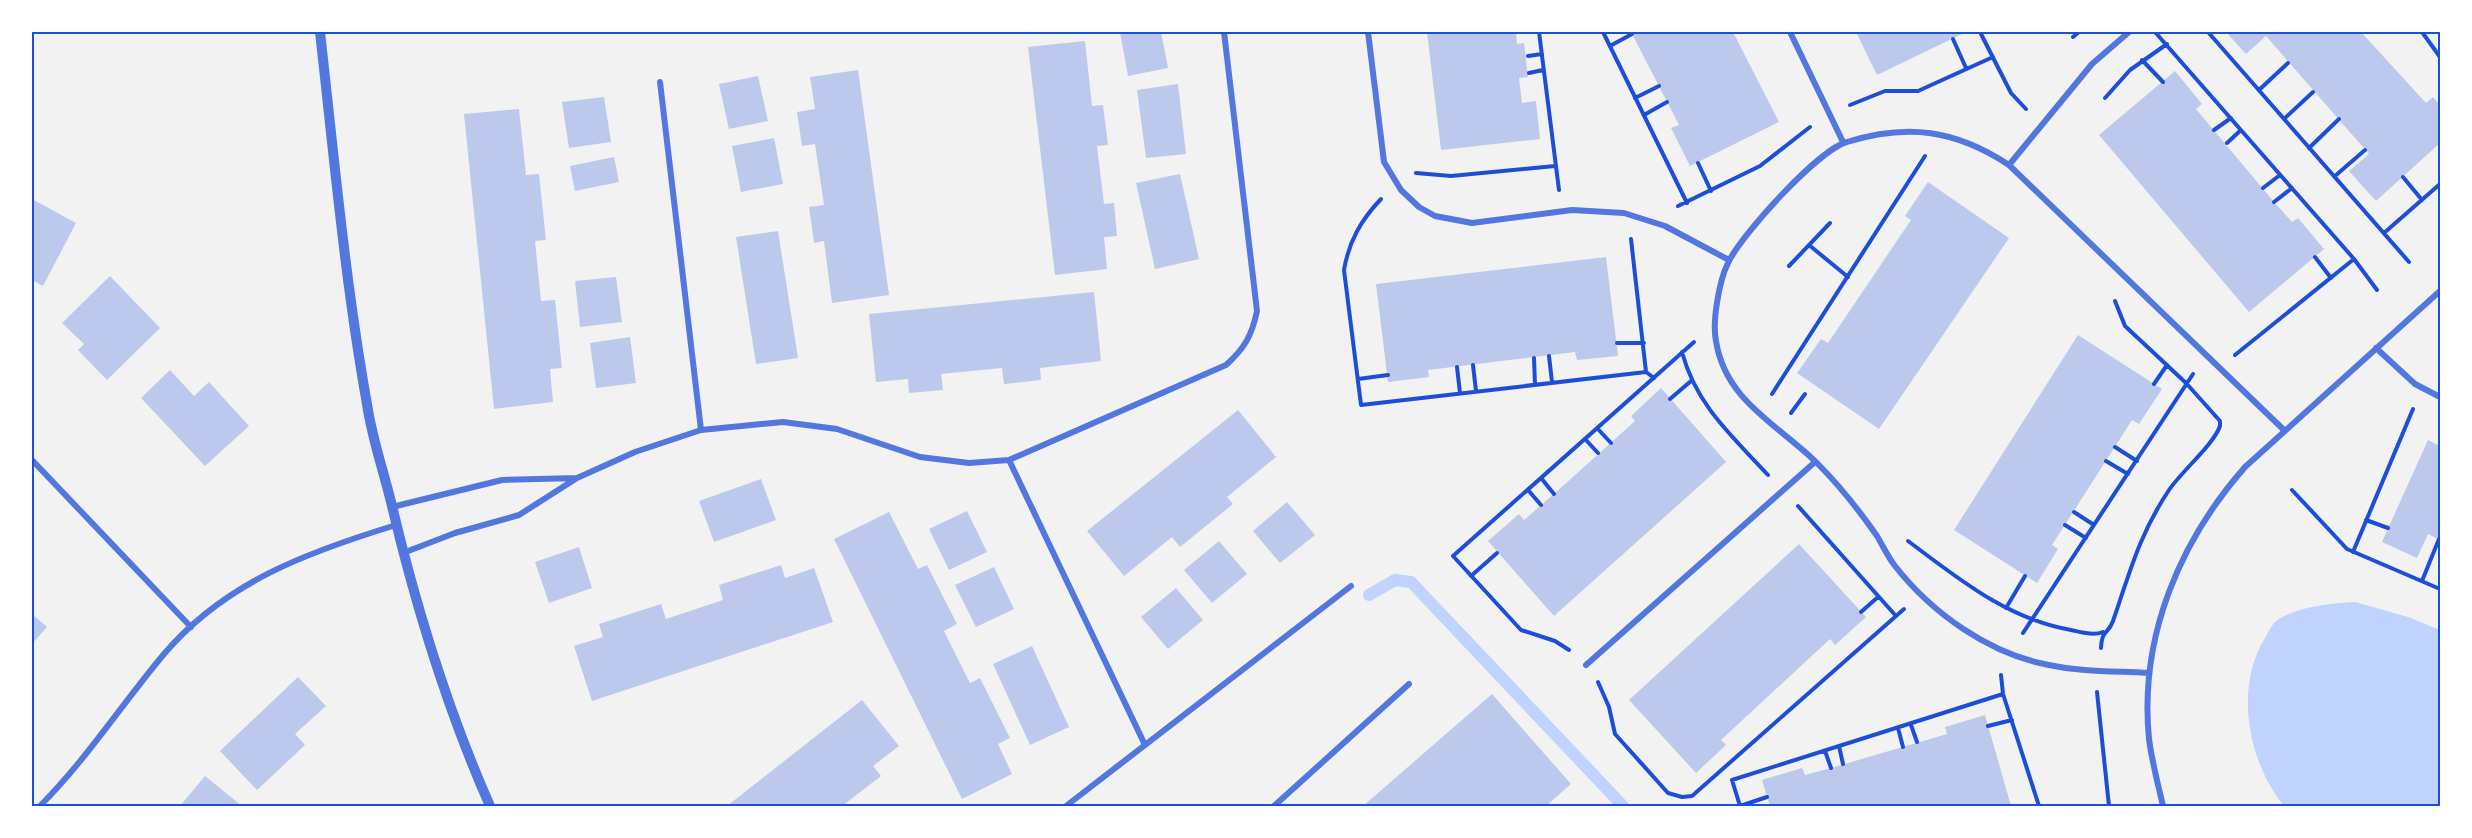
<svg xmlns="http://www.w3.org/2000/svg" width="2472" height="838" font-family="'Libre Baskerville',serif">
	<rect width="100%" height="100%" fill="#f2f2f2"/>
	<path fill="#bfd3fe" d="M 2355,602 L 2408,617 L 2440,630 L 2440,806 L 2284,806 C 2248,762 2234,688 2265,638 C 2268,633 2271,626 2275,622 C 2293,607 2333,603 2355,602 Z"/>
	<g fill="none" stroke-linecap="round" stroke-linejoin="round">
		<path stroke="#bfd3fe" stroke-width="12" d="M 1369,595 L 1395,580 L 1411,582 L 1623,806"/>
	</g>
	<path fill="#bdc9ec" d="M 1120,32 L 1161,32 L 1168,68 L 1128,76 Z
		M 1427,32 L 1516,32 L 1517,44 L 1524,43 L 1528,77 L 1519,78 L 1522,103 L 1536,101 L 1540,139 L 1441,150 Z
		M 1631,32 L 1733,32 L 1779,122 L 1690,166 L 1671,128 L 1679,125 Z
		M 1856,32 L 1966,32 L 1877,75 Z
		M 2226,32 L 2361,32 L 2426,103 L 2433,97 L 2440,105 L 2440,143 L 2376,201 L 2349,171 L 2369,154 L 2266,36 L 2246,54 Z
		M 1085,41 L 1092,106 L 1103,105 L 1108,145 L 1097,146 L 1104,204 L 1114,203 L 1117,236 L 1104,237 L 1107,269 L 1055,275 L 1028,47 Z
		M 858,70 L 889,295 L 832,303 L 824,241 L 814,243 L 809,207 L 824,205 L 815,144 L 802,146 L 797,112 L 815,109 L 810,77 Z
		M 2175,71 L 2202,104 L 2196,109 L 2274,202 L 2292,222 L 2298,218 L 2324,249 L 2249,312 L 2099,135 Z
		M 758,76 L 768,121 L 729,129 L 719,84 Z
		M 1178,84 L 1186,154 L 1146,158 L 1137,90 Z
		M 604,97 L 611,142 L 569,148 L 562,102 Z
		M 519,109 L 526,175 L 539,174 L 546,240 L 535,241 L 541,301 L 555,300 L 562,368 L 550,369 L 553,402 L 494,409 L 464,114 Z
		M 774,138 L 783,184 L 741,192 L 732,146 Z
		M 614,157 L 619,182 L 575,191 L 570,166 Z
		M 1180,174 L 1199,259 L 1155,269 L 1136,183 Z
		M 1928,182 L 2009,238 L 1879,429 L 1797,373 L 1821,339 L 1828,343 L 1911,220 L 1905,216 Z
		M 32,199 L 76,223 L 43,286 L 32,280 Z
		M 778,231 L 798,358 L 756,364 L 736,237 Z
		M 1606,257 L 1618,356 L 1577,360 L 1575,352 L 1428,370 L 1429,377 L 1388,382 L 1376,284 Z
		M 110,276 L 160,328 L 107,380 L 78,350 L 84,344 L 62,323 Z
		M 616,277 L 622,322 L 580,327 L 575,281 Z
		M 1094,292 L 1101,361 L 1040,368 L 1041,380 L 1004,384 L 1002,368 L 941,374 L 943,390 L 909,393 L 908,379 L 876,382 L 869,314 Z
		M 2078,335 L 2162,389 L 2139,424 L 2132,420 L 2052,545 L 2058,549 L 2037,583 L 1954,530 Z
		M 630,337 L 636,383 L 596,388 L 590,343 Z
		M 170,370 L 194,396 L 209,382 L 249,426 L 205,466 L 141,398 Z
		M 1661,388 L 1726,462 L 1554,616 L 1488,541 L 1519,514 L 1524,520 L 1554,494 L 1635,421 L 1631,416 Z
		M 1238,410 L 1276,457 L 1227,497 L 1233,504 L 1180,547 L 1172,537 L 1124,576 L 1087,531 Z
		M 2428,440 L 2440,446 L 2440,540 L 2428,534 L 2417,558 L 2382,542 Z
		M 761,479 L 776,520 L 714,542 L 699,501 Z
		M 1287,502 L 1315,535 L 1280,563 L 1253,531 Z
		M 967,511 L 987,552 L 949,570 L 929,529 Z
		M 889,512 L 918,569 L 927,565 L 957,624 L 944,631 L 970,683 L 980,678 L 1010,738 L 998,744 L 1012,774 L 962,799 L 834,539 Z
		M 1219,541 L 1247,574 L 1212,603 L 1184,570 Z
		M 1799,544 L 1866,617 L 1835,645 L 1830,639 L 1721,740 L 1726,745 L 1696,773 L 1629,700 Z
		M 579,547 L 592,588 L 549,603 L 535,562 Z
		M 781,565 L 785,578 L 814,568 L 833,622 L 592,701 L 574,646 L 603,637 L 599,624 L 661,604 L 666,619 L 723,600 L 719,585 Z
		M 994,567 L 1014,609 L 976,627 L 955,585 Z
		M 1176,588 L 1203,620 L 1168,649 L 1141,617 Z
		M 32,614 L 47,627 L 32,644 Z
		M 1032,646 L 1069,727 L 1030,745 L 993,664 Z
		M 298,677 L 326,706 L 295,734 L 305,745 L 257,790 L 220,751 Z
		M 1492,694 L 1571,784 L 1546,806 L 1363,806 Z
		M 862,700 L 899,746 L 873,766 L 881,776 L 842,806 L 727,806 Z
		M 1985,715 L 2011,806 L 1770,806 L 1762,780 L 1802,768 L 1805,775 L 1831,768 L 1947,734 L 1945,727 Z
		M 205,776 L 242,806 L 180,806 Z"/>
	<g fill="none" stroke-linecap="round" stroke-linejoin="round">
		<path stroke="#1d4ed8" stroke-width="4" d="M 1539,32 L 1559,190
			M 1603,32 L 1687,203
			M 1980,32 L 2011,93 L 2026,109
			M 2155,32 L 2354,259 L 2377,290
			M 2208,32 L 2409,262
			M 2422,32 L 2440,57
			M 2073,37 L 2079,32
			M 1953,39 L 1966,68
			M 1610,46 L 1632,34
			M 1528,56 L 1542,54
			M 2142,60 L 2163,82
			M 1529,73 L 1543,70
			M 2259,90 L 2288,63
			M 1635,98 L 1659,86
			M 2105,98 L 2130,70 L 2167,44
			M 1850,105 L 1885,91 L 1918,91 L 1993,57
			M 1644,115 L 1667,102
			M 2284,119 L 2313,92
			M 2214,130 L 2231,118
			M 2227,143 L 2241,130
			M 2309,148 L 2339,119
			M 1698,163 L 1711,191
			M 1416,173 L 1451,176 L 1555,166
			M 2335,176 L 2365,150
			M 2403,177 L 2422,200
			M 2263,188 L 2280,175
			M 1381,199 C 1361,220 1349,241 1344,270 L 1361,405 L 1646,372 L 1654,378
			M 2274,202 L 2292,188
			M 1678,206 L 1760,166 L 1810,127
			M 2384,233 L 2440,184
			M 1631,239 L 1646,372
			M 1809,245 L 1848,277
			M 2315,257 L 2331,278
			M 1789,266 L 1830,223
			M 1617,343 L 1644,343
			M 1682,352 C 1696,405 1732,436 1768,475
			M 2235,355 L 2354,259
			M 1549,356 L 1552,382
			M 1534,358 L 1535,385
			M 1473,365 L 1476,391
			M 1457,367 L 1460,393
			M 1358,379 L 1388,375
			M 2154,384 L 2167,365
			M 1772,394 L 1925,156
			M 1670,399 L 1691,381
			M 1791,413 L 1805,394
			M 1597,428 L 1611,443
			M 1585,439 L 1598,453
			M 2115,447 L 2137,461
			M 2106,461 L 2128,474
			M 1541,478 L 1554,494
			M 1528,490 L 1541,505
			M 2292,490 L 2347,549 L 2440,589
			M 1798,506 L 1896,616
			M 2074,512 L 2094,525
			M 2366,520 L 2388,528
			M 2065,525 L 2086,538
			M 1908,541 C 1959,579 2007,619 2071,630 C 2081,632 2093,636 2103,632
			M 2353,552 L 2413,409
			M 1471,576 L 1497,553
			M 2422,581 L 2439,539
			M 2006,608 L 2025,576
			M 1861,612 L 1878,597
			M 2023,633 L 2193,374
			M 2101,648 C 2102,629 2108,635 2113,621 C 2130,572 2139,535 2169,490 C 2181,472 2214,444 2220,426 L 2220,421 L 2186,383 L 2125,326 L 2115,301
			M 1569,650 L 1555,641 L 1521,630 L 1453,556 L 1694,342
			M 2001,675 L 2003,694 L 2039,806
			M 1598,682 L 1609,707 L 1615,734 L 1668,793 L 1682,797 L 1692,796 L 1904,609
			M 2097,692 L 2109,806
			M 1911,725 L 1917,742
			M 1988,726 L 2012,720
			M 1898,728 L 1903,747
			M 1839,746 L 1843,764
			M 1825,751 L 1831,768
			M 1740,806 L 1732,780 L 2003,694
			M 1740,806 L 1767,797"/>
		<path stroke="#5277de" stroke-width="6" d="M 1368,32 L 1384,162 L 1401,190 L 1419,207 L 1435,216 L 1472,223 L 1572,210 L 1624,213 L 1665,226 L 1729,260
			M 1790,32 L 1843,142
			M 660,82 L 701,430
			M 2009,165 L 2092,64 L 2129,32
			M 2376,348 L 2415,384 L 2440,397
			M 32,460 L 191,627
			M 1009,460 L 1145,745
			M 392,507 L 502,480 L 577,478
			M 403,553 L 455,533 L 519,515 L 577,478 L 635,452 L 701,430 L 783,422 L 837,429 L 920,457 L 969,463 L 1009,460 L 1226,365 C 1245,348 1252,335 1257,311 L 1224,32
			M 1586,665 L 1815,462
			M 2149,673 C 2116,671 2081,672 2049,665 C 1989,654 1932,613 1895,566 C 1888,557 1883,546 1877,536 C 1859,510 1838,484 1816,462 C 1777,424 1725,400 1716,341 C 1712,322 1719,281 1728,263 C 1741,235 1818,150 1847,142 C 1908,123 1956,130 2009,165 L 2284,430
			M 40,806 C 86,760 122,704 164,654 C 225,582 308,552 396,525
			M 1066,806 L 1351,586
			M 1274,806 L 1409,684
			M 2163,806 C 2158,784 2152,762 2149,739 C 2139,638 2179,542 2245,467 L 2440,291"/>
		<path stroke="#5277de" stroke-width="10" d="M 320,32 C 334,156 345,281 367,404 C 372,439 384,472 392,506 C 416,607 448,711 490,806"/>
	</g>
	<rect width="2472" height="838" fill="none" stroke="#ffffff" stroke-width="66"/>
	<rect x="33" y="33" width="2406" height="772" fill="none" stroke="#1d4ed8" stroke-width="2"/>
</svg>
